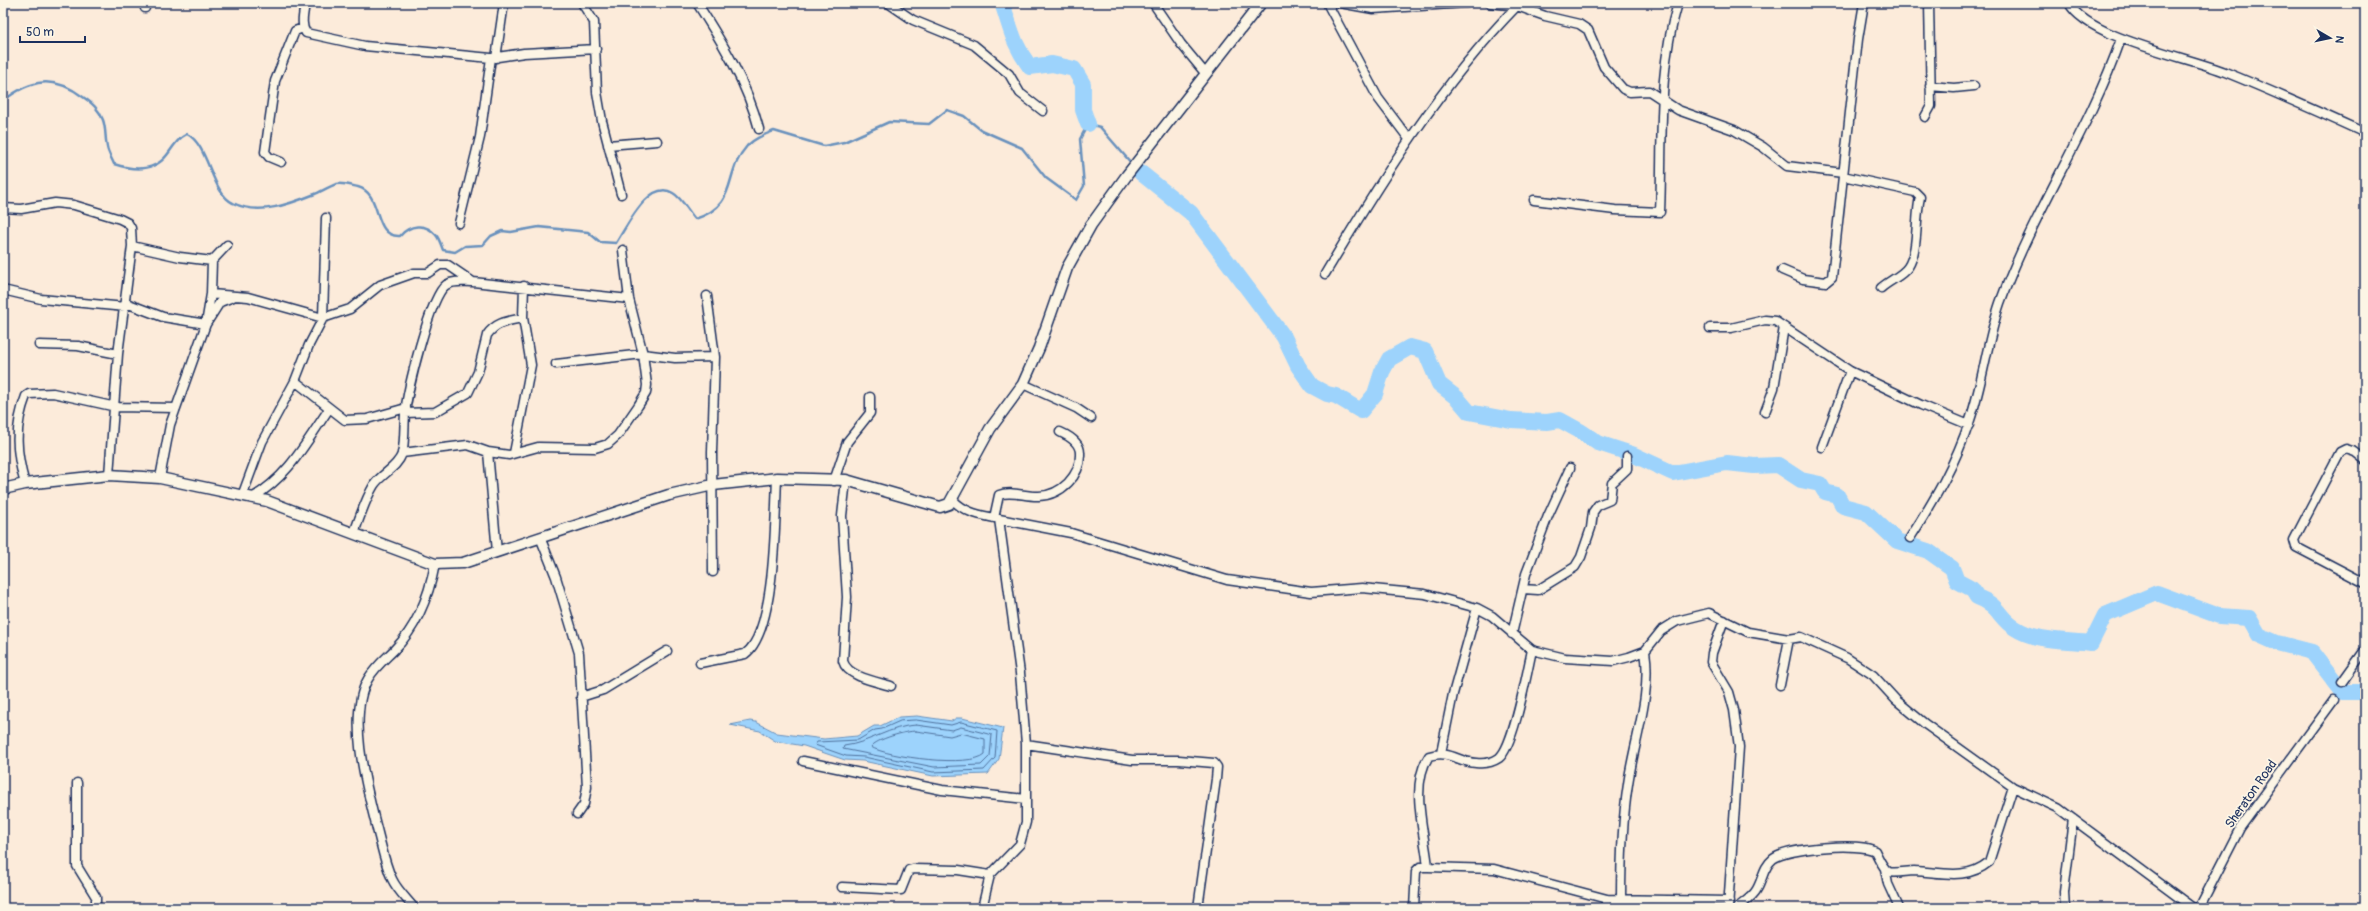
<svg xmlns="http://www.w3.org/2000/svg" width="2368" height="911" font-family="Pangolin,sans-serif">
	<rect width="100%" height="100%" fill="#fcebda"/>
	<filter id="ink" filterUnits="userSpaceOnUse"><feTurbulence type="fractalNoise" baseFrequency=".025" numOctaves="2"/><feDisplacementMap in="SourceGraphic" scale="8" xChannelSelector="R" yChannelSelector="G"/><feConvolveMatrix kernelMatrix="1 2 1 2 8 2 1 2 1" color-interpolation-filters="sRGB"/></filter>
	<g filter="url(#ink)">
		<path fill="#9dd3fc" stroke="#6991bd" d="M 917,716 L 952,721 L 956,718 L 962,718 L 1003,728 L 999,759 L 988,774 L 933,776 L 863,761 L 845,760 L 804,746 L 775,741 L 760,731 L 730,725 L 750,721 L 756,722 L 777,733 L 824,739 L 857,736 L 874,726 L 880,726 L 899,717 Z"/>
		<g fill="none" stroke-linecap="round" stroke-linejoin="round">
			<path stroke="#4f719d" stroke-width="1" d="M 916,720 L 951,725 L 961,722 L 997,731 L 995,758 L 984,770 L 933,772 L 864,757 L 846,756 L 815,745 L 817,742 L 858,740 L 875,730 L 882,729 L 900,721 Z
				M 916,725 L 952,730 L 961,727 L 992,735 L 990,756 L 981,765 L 934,767 L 843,749 L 844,746 C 870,743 890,726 916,725 Z
				M 916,731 L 950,736 L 961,733 L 985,739 L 985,754 C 971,768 887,757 871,747 C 876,739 906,731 916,731 Z"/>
			<path stroke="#6991bd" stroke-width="2.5" d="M 3,101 C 31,79 54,75 83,97 C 92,103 99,109 103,120 C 106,128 105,138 107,147 C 108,153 112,159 114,164 C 132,170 154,172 167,155 C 174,146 177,139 187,134 C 209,145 211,193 233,203 C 259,216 290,204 315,194 C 322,191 330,186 337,184 C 343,183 353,186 358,187 C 383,193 372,238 400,236 C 409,225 425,222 436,235 C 439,238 441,245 443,250 L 455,252 L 465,246 L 483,245 L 491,236 L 502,231 L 511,232 L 539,227 L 588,232 L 600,242 L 616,243 C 626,228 649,178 673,193 C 682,198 688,211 695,219 C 740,205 722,174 747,146 C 755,138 764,135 774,131 L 824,146 L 844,142 L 889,122 L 929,124 L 947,110 L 964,116 L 981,130 L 1022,148 L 1046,178 L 1076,200 L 1084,186 L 1080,139 L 1088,124 L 1100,127 L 1132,164
				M 1135,168 L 1141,173"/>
			<path stroke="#9dd3fc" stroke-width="16" d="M 1002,3 C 1011,29 1013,44 1030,67 L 1052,64 L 1074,69 L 1083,84 L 1083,110 L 1088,124
				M 1141,173 L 1191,213 L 1284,337 L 1298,366 L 1312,386 L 1327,394 L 1336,396 L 1361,411 L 1375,394 L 1382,372 L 1389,359 L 1410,347 L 1425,351 L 1439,384 L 1457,398 L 1469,412 L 1511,420 L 1547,422 L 1560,420 L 1580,431 L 1598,443 L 1632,454 L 1673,473 L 1727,463 L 1754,466 L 1778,465 L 1801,480 L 1820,484 L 1825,492 L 1837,495 L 1843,506 L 1866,512 L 1897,541 L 1928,551 L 1952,568 L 1957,581 L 1972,589 L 1977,597 C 2000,605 1998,618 2015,628 C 2036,642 2067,640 2091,643 L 2105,615 L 2157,593 L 2219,616 L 2249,618 L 2259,635 L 2277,643 L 2312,652 L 2343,692 L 2365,692"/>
			<defs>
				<path id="minor" d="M 305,3 C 304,13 300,24 306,33 L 365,46 L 491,58 L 524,53 L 596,49
					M 582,3 L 594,22 L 597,92 L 602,121 L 621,194
					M 697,3 C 722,42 747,83 759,129
					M 888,3 L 913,20 L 974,45 L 1009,74 L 1020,93 L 1043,111
					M 1153,3 L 1181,44 L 1205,73
					M 1327,3 L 1378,98 L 1409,139
					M 1340,3 L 1373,9 L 1467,3
					M 1490,3 L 1517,6 L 1545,16 L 1579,24 L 1588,30 L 1604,67 L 1623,89 L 1630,92 L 1649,91 L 1678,110 L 1734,130 L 1763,147 L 1787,166 L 1843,173
					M 2069,3 C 2087,38 2188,57 2225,72 C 2272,91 2319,112 2365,133
					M 145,8 L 146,3
					M 496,58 L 504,3
					M 1930,86 L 1954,88 L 1974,86
					M 1925,117 L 1931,106 L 1929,3
					M 608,145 L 657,141
					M 281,162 L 269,157 L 265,152 L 275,81 L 295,31 L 303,28
					M 1843,176 L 1915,192 L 1920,197 C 1915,218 1919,250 1908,267 C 1903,275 1889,281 1881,288
					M 1534,200 L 1615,210 L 1660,212 C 1663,142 1657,72 1678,3
					M 3,208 L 21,209 L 55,203 L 74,205 L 120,219 L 128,223 L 131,228 L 132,246 L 118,354 L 109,475
					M 459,223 L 480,137 L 491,58
					M 132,246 L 180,257 L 212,261
					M 1782,270 L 1803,279 L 1826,282 L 1832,277 L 1858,39 L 1864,3
					M 1325,274 C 1381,180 1440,85 1517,6
					M 3,290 L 41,299 L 125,307
					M 211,294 L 248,297 L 323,318 L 350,309 L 380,285 L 414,273 L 428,273 L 440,265 L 448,265 L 473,282
					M 707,296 L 715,357 L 712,452 L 713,572
					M 126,303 L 163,317 L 206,324 L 220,302 L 233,297
					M 1710,328 L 1731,328 L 1765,320 L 1775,321 L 1850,371 L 1921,405 L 1969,425
					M 39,345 L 78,346 L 118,354
					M 556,364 L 643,354 L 675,358 L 715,357
					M 295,381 L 345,420 L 367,419 L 406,408
					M 1023,384 L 1076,408 L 1091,418
					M 1765,412 L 1774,388 L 1784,327
					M 405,413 L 435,412 L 468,393 L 478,372 L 487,335 C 496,322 508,321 523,318
					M 1822,447 L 1850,371
					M 488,452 L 497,552
					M 402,453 L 468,445 L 488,452 L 509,455 L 538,447 L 595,448 L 608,444 L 618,435 L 638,406 L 646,393 L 647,385 L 643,354 L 629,299 L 623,250
					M 514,453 L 531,365 L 523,318 L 524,286
					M 2365,460 L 2355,452 L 2346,449 L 2340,452 L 2294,540 L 2296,547 L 2365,583
					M 160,478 L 170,425 L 206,324 L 211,294 L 212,261 L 227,245
					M 846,480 L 842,516 L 847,597 L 843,661 C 847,677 878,682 891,686
					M 834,481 L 847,442 L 870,413 L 870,397
					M 25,484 C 16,453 14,427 26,396 L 29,394 L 53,393 L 116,407 L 176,408
					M 242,496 L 262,442 L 295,381 L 309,345 L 323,318 L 326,218
					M 252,498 C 289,476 305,444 329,409
					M 953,500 C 966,514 982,515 999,519 L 1020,673 L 1026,744 L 1026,822 L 1020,844 L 990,875 L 982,908
					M 994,518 L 999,495 C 1011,490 1026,497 1039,496 C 1061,495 1081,476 1080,453 C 1080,442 1069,436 1060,432
					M 999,519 L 1071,533 L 1227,580 L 1311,592 L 1362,588 L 1425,594 L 1477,608 L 1492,616 L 1532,650 L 1565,658 L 1613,661 L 1629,657 L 1645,651 L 1661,631 L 1677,621 L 1709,613 L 1748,632 L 1789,639 L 1801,637 L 1847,658 L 1873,675 L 1896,700 L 1925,724 L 2013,787 L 2058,808 L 2193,908
					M 354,533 C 360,517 365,500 374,485 C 381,474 397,468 402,454 C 405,442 404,426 405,414 C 407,392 430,296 446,285 C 454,280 464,282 473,282 L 629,299
					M 540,537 L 556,577 L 579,653 L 587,787 L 584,804 L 577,814
					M 1910,538 C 1934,501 1956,463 1970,420 C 1983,382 1987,341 2000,303 C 2033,212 2089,131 2121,39
					M 1523,589 L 1538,590 L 1575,567 L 1581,557 L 1591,528 L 1593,512 L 1598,505 L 1610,500 L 1612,483 L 1627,469 L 1627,456
					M 1724,620 L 1712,653 L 1711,662 L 1729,692 L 1734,710 L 1739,747 L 1728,908
					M 1512,634 L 1526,574 L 1548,516 L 1570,468
					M 700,663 L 745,654 C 776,632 775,517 777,478
					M 2342,682 L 2365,650
					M 1780,685 L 1789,639
					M 581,697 L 603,690 L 667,651
					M 1026,744 L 1132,760 L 1179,760 L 1214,763 L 1217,767 L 1216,779 L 1198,908
					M 1441,753 L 1453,694 L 1477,608
					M 803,761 L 942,790 L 1026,799
					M 77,783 L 77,866 L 96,897 L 96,908
					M 1428,867 C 1425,834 1409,785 1429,756 C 1451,750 1457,762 1476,763 C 1484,764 1493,762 1499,758 C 1514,746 1527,672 1532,650
					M 1885,869 L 1888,884 L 1899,908
					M 842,887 L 901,890 L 909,870 L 913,869 L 958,870 L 990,875
					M 1621,900 C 1621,862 1622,822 1628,784 C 1634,741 1652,695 1645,651
					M 414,908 C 407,899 397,890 392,879 C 385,864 382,848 378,833 C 368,793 346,717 368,679 C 375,667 385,659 394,650 C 418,626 429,596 435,564
					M 1414,908 L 1416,871 L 1420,867 L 1428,867 L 1494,869 L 1607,899 L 1729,901
					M 1605,908 L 1607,899
					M 1737,908 C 1744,902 1753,897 1757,889 C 1763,879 1763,867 1773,859 C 1787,848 1860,842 1875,851 C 1878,857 1883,869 1889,872 C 1896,874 1907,871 1914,871 C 1941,872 1966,881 1989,862 L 2013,787
					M 2065,908 L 2064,892 L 2073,819
					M 2199,908 L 2240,828 L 2334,700"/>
				<path id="tertiary" d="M 3,489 L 25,484 L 109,475 L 160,478 L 267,501 L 435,564 L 463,563 L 669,495 L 713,485 L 777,478 L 846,480 L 940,507 L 949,504 L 990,429 L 1023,384 L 1039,348 L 1067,268 L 1091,225 L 1127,175 L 1261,3"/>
			</defs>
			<use href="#minor" stroke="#1b2f5e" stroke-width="11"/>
			<use href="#tertiary" stroke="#1b2f5e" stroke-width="13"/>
			<use href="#minor" stroke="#fcf5e5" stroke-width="8"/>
			<use href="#tertiary" stroke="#fcf5e5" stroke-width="10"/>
		</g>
	</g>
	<g text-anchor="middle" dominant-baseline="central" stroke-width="3.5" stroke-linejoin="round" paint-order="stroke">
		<g font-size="13" fill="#1b2f5e" stroke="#fcf5e5">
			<text transform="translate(2251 794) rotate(-55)">Sheraton Road</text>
		</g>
	</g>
	<rect width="2368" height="911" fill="none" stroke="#fcf5e5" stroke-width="16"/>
	<rect x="8" y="8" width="2352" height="895" fill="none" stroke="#1b2f5e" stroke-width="1.5" filter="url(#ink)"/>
	<g transform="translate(2330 38) rotate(99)" stroke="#fcf5e5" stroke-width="3" paint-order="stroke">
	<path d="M0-3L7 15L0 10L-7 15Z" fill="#1b2f5e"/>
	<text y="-6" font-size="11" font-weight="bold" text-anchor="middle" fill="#1b2f5e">N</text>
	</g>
	<path d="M20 36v6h65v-6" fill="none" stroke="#1b2f5e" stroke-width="2"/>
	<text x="26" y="36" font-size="12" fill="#1b2f5e" stroke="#fcf5e5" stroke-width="3" paint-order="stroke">50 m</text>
</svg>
